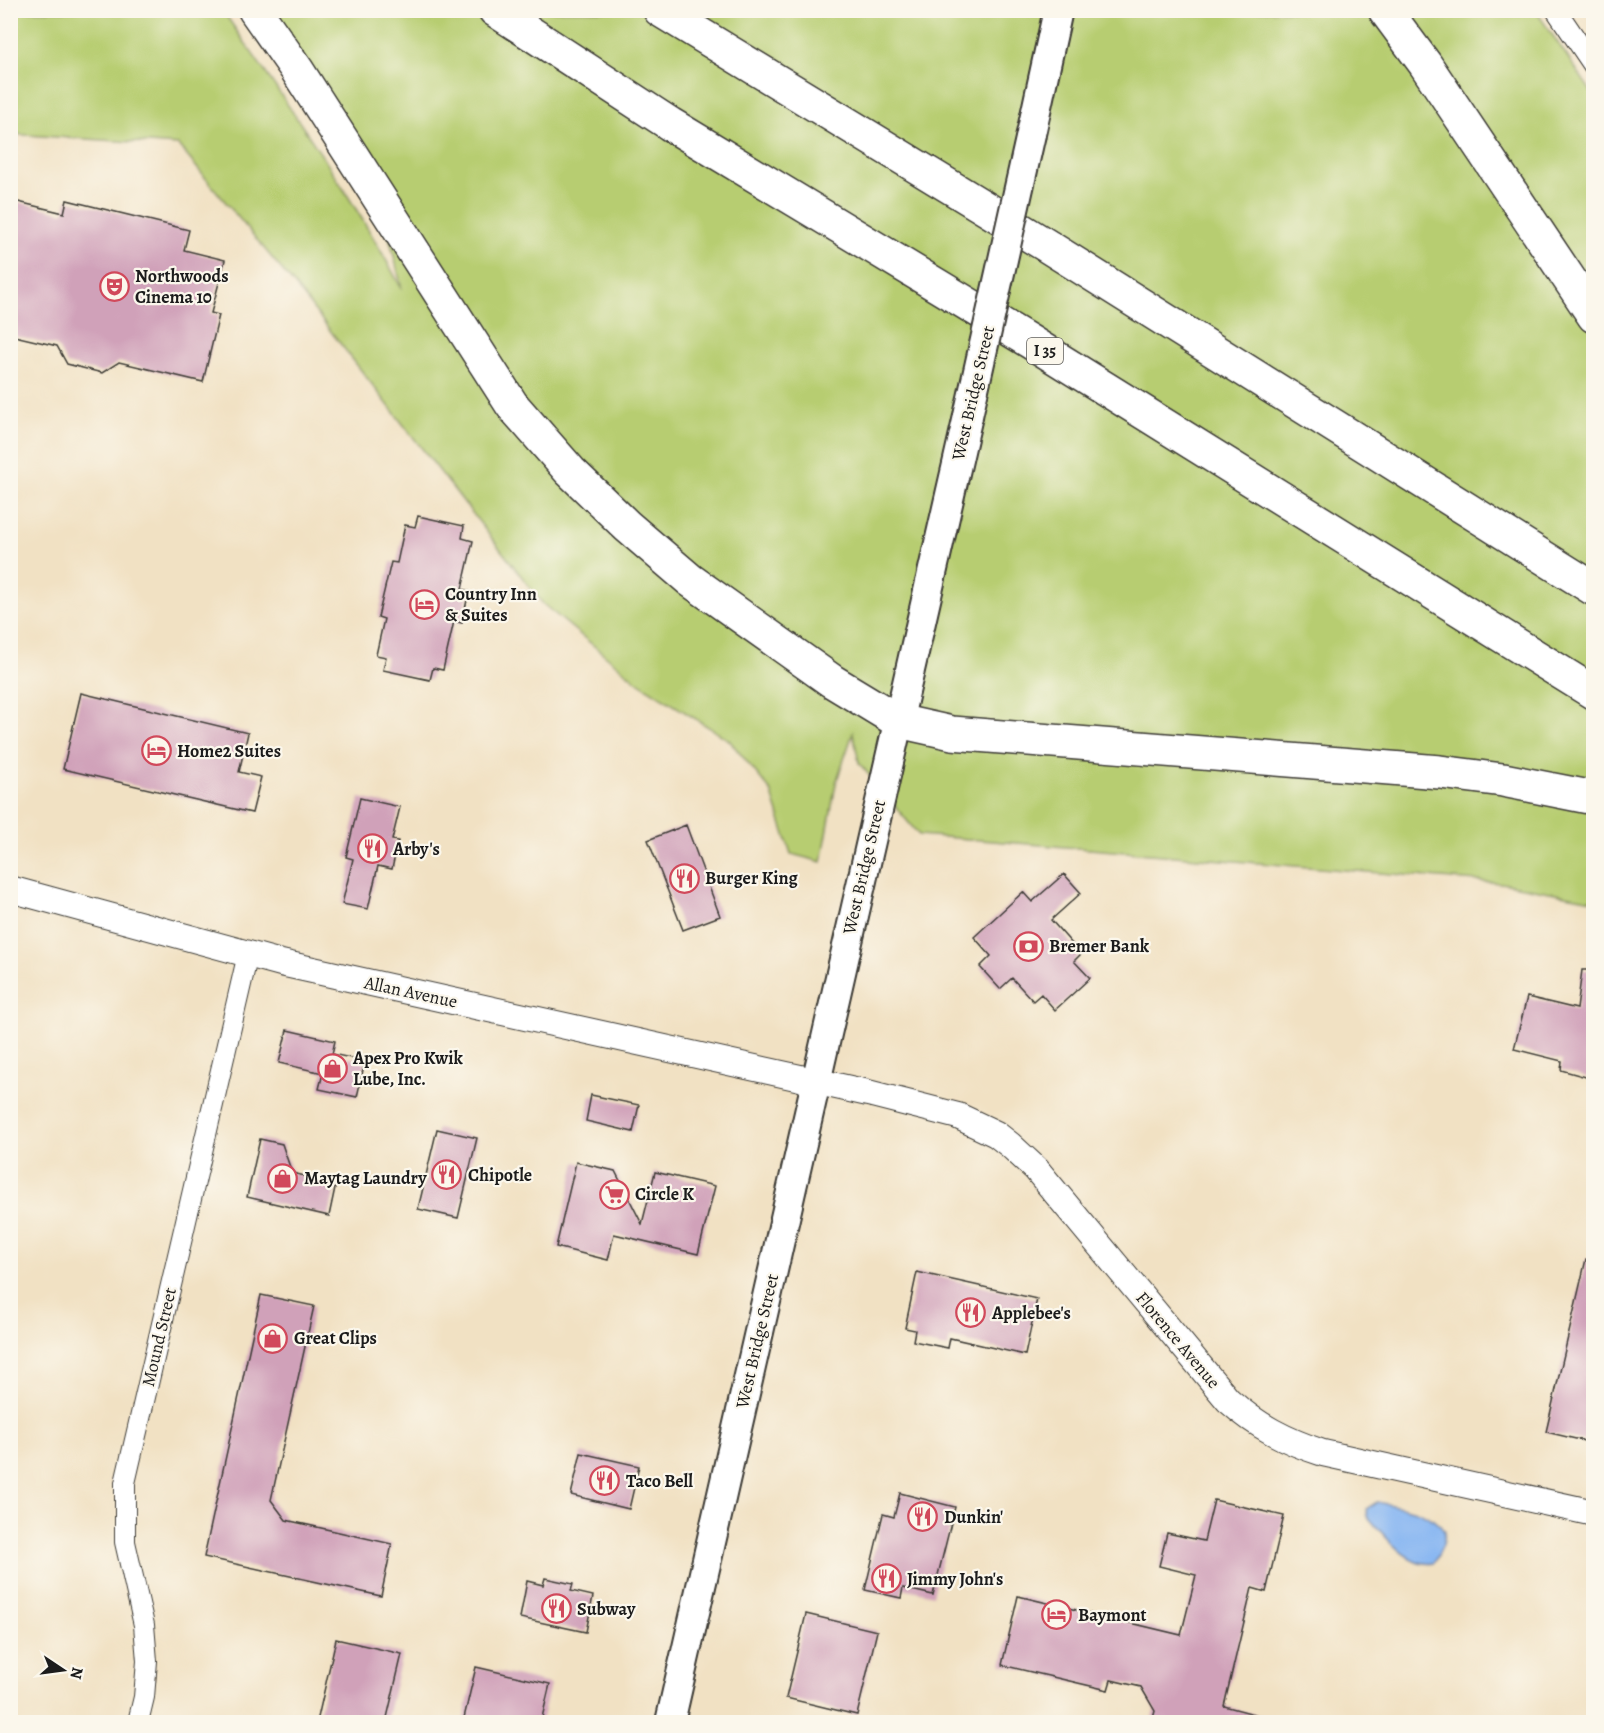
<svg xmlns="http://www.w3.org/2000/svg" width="1604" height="1733" font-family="Alegreya,serif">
	<rect width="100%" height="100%" fill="#fbf7ec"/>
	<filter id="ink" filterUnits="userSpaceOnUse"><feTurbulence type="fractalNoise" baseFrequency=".0167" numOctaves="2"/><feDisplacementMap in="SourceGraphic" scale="12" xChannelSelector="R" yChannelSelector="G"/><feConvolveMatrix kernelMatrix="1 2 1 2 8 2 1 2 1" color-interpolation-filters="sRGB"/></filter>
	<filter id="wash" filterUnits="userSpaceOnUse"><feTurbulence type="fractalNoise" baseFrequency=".008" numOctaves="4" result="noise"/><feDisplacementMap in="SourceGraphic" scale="24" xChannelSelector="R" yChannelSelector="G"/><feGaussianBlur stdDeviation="1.35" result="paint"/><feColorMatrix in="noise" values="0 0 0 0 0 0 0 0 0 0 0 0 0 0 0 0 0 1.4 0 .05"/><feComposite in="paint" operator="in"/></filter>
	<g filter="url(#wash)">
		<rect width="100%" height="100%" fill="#f1e1c3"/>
		<path fill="#b7cd71" stroke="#6a7446" stroke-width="1.5" d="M 10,11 L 223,11 C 285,101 350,191 402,289 L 381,203 L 255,11 L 1536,11 L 1593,94 L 1593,900 L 1501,883 L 919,835 L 859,763 L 853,733 L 836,783 L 822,862 L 791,854 L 771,791 L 729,740 L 639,683 L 543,604 L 297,288 L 178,145 L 11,134 Z"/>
		<path fill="#87b6f2" stroke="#526987" stroke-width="1.5" d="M 1377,1502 C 1403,1508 1429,1509 1445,1532 L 1443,1545 L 1434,1563 C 1407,1568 1384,1534 1367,1516 L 1366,1509 Z"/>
		<g id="blocks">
			<path fill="#d0a1b9" d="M 10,200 L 64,213 L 67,200 L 189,230 L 184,250 L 225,260 L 211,313 L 219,315 L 203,382 L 119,362 L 102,373 L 67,364 L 57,346 L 10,335 Z
				M 418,516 L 464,526 L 462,538 L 473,541 L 462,589 L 469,591 L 462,623 L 454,621 L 443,670 L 433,668 L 430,680 L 383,670 L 386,657 L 376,655 L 384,619 L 378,617 L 391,562 L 397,563 L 405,525 L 415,527 Z
				M 81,693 L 248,733 L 239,772 L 261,777 L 252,813 L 63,769 Z
				M 360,798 L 400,807 L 392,840 L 398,841 L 392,869 L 378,866 L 368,909 L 342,904 L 353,859 L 346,857 Z
				M 686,825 L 720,916 L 683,930 L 648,840 Z
				M 1064,874 L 1081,893 L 1051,920 L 1081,954 L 1074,961 L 1090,978 L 1055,1010 L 1041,994 L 1033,1001 L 1012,978 L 1000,989 L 980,967 L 991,956 L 974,937 L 1023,892 L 1032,902 Z
				M 1582,970 L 1593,970 L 1593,1079 L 1561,1070 L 1562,1061 L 1514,1049 L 1527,997 L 1577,1009 Z
				M 287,1030 L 335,1041 L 332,1054 L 365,1061 L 357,1097 L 319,1089 L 323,1073 L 279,1063 Z
				M 591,1095 L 639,1105 L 633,1132 L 586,1121 Z
				M 437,1129 L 477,1138 L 458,1218 L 418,1209 Z
				M 260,1139 L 282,1144 L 292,1173 L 336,1183 L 329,1216 L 247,1197 Z
				M 576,1162 L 615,1171 L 642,1224 L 655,1172 L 715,1186 L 698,1254 L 614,1234 L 608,1260 L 556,1247 Z
				M 1586,1259 L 1593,1260 L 1593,1443 L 1546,1432 Z
				M 917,1272 L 1037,1299 L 1025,1355 L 950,1338 L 948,1348 L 913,1341 L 915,1330 L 905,1328 Z
				M 261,1295 L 314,1306 L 271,1500 L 286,1520 L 392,1544 L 381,1596 L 204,1557 Z
				M 581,1453 L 639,1466 L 629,1509 L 571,1495 Z
				M 900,1493 L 955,1507 L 933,1595 L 903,1588 L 901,1598 L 865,1590 L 883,1514 L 894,1517 Z
				M 1214,1500 L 1284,1516 L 1266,1592 L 1252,1588 L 1224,1706 L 1262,1716 L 1261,1722 L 1152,1722 L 1155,1711 L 1141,1687 L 1111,1680 L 1108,1690 L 1002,1665 L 1018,1596 L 1181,1635 L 1196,1575 L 1159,1566 L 1167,1533 L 1204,1541 Z
				M 545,1578 L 573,1584 L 571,1591 L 593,1596 L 586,1632 L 520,1618 L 527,1581 L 543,1585 Z
				M 806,1614 L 877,1631 L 857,1715 L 786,1698 Z
				M 336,1639 L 402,1654 L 386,1722 L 317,1722 Z
				M 476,1667 L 550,1684 L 541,1722 L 463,1722 Z"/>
		</g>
	</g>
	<g filter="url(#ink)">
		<use href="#blocks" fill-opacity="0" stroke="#3c3a35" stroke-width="1.5"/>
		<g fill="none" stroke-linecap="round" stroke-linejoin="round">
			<defs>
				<path id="minor" d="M 1556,10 L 1594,66
					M 138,1722 L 144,1697 L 147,1661 L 144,1625 L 125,1542 L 125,1483 L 248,954"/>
				<path id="tertiary" d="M 10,889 L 281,963 L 868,1093 L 958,1116 L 996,1134 L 1010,1145 L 1036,1169 L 1228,1400 C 1257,1426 1286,1441 1323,1453 L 1594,1513"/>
				<path id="secondary" d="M 1031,134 L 1058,10
					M 670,1722 L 968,416"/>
				<path id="motorway" d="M 255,10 L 297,70 L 512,405 L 570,471 L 627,526 L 690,580 L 832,681 L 898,721 L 952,733 L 1440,772 L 1503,780 L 1594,798
					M 495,10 L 670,124 L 1029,341 L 1594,693
					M 660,10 L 1044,244 L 1594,589
					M 1385,10 L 1425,64 L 1594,316"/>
			</defs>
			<use href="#minor" stroke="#3c3a35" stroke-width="22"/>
			<use href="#tertiary" stroke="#3c3a35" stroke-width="28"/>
			<use href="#secondary" stroke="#3c3a35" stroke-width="32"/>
			<use href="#motorway" stroke="#3c3a35" stroke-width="36"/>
			<use href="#minor" stroke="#fff" stroke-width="20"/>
			<use href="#tertiary" stroke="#fff" stroke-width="26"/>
			<use href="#secondary" stroke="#fff" stroke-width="28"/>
			<use href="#motorway" stroke="#fff" stroke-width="33"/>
			<defs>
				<path id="secondary-bridge" d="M 968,416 L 1031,134"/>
			</defs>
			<use href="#secondary-bridge" stroke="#3c3a35" stroke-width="32" stroke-linecap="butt"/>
			<use href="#secondary-bridge" stroke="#fff" stroke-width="28"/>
		</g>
	</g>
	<defs>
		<symbol id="theatre-ring" viewBox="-11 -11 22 22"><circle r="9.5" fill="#fbf7ec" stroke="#d1495b" stroke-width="1.5"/><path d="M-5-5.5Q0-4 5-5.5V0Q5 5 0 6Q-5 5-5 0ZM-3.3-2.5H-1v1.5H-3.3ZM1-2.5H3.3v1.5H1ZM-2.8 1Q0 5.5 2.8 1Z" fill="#d1495b"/></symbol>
		<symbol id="hotel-ring" viewBox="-11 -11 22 22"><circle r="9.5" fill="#fbf7ec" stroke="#d1495b" stroke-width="1.5"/><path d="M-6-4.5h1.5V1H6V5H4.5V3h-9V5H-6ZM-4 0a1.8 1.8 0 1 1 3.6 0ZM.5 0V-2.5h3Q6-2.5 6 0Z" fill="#d1495b"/></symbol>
		<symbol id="restaurant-ring" viewBox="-11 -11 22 22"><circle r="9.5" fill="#fbf7ec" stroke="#d1495b" stroke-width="1.5"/><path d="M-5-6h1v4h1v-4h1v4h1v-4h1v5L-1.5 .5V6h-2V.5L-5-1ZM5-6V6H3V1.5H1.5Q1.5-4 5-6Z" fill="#d1495b"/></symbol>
		<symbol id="bank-ring" viewBox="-11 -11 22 22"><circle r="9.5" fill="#fbf7ec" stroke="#d1495b" stroke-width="1.5"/><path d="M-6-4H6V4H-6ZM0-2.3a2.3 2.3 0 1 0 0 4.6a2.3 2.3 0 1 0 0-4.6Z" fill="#d1495b"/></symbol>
		<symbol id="shop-ring" viewBox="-11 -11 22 22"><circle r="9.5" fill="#fbf7ec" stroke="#d1495b" stroke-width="1.5"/><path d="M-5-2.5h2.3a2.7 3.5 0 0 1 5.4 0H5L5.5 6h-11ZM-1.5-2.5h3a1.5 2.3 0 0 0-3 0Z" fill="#d1495b"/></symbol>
		<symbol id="supermarket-ring" viewBox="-11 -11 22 22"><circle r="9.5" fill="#fbf7ec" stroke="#d1495b" stroke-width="1.5"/><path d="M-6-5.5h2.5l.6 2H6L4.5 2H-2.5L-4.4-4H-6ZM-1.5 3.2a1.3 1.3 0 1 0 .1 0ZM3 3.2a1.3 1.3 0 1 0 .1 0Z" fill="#d1495b"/></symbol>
	</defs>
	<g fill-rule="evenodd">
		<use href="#theatre-ring" x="98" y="270" width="33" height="33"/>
		<use href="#hotel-ring" x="408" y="588" width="33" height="33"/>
		<use href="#hotel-ring" x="140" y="734" width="33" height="33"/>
		<use href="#restaurant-ring" x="356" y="832" width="33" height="33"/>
		<use href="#restaurant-ring" x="668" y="862" width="33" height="33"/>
		<use href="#bank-ring" x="1012" y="930" width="33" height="33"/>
		<use href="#shop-ring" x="316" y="1052" width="33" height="33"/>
		<use href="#restaurant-ring" x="430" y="1158" width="33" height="33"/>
		<use href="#shop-ring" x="266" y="1162" width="33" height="33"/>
		<use href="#supermarket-ring" x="598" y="1178" width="33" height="33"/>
		<use href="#restaurant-ring" x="954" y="1296" width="33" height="33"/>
		<use href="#shop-ring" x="256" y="1322" width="33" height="33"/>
		<use href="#restaurant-ring" x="588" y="1464" width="33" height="33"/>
		<use href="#restaurant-ring" x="906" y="1500" width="33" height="33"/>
		<use href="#restaurant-ring" x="870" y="1562" width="33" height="33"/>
		<use href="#restaurant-ring" x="540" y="1592" width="33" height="33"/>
		<use href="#hotel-ring" x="1040" y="1598" width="33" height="33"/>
	</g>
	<g text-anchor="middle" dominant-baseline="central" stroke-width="4.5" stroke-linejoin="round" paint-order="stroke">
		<rect fill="#fbf7ec" stroke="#5f5e5a" stroke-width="1.5" x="1027" y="338" width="36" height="26" rx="4.5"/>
		<g font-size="16" font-weight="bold" fill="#1c1c1c">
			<text x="1045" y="351">I 35</text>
		</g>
		<g font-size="18" font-weight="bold" fill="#1c1c1c" stroke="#fbf7ec" text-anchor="start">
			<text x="135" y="276">Northwoods<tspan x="135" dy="21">Cinema 10</tspan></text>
			<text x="445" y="594">Country Inn<tspan x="445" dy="21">&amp; Suites</tspan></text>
			<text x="177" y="751">Home2 Suites</text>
			<text x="393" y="849">Arby's</text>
			<text x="705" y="878">Burger King</text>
			<text x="1049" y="946">Bremer Bank</text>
			<text x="353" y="1058">Apex Pro Kwik<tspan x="353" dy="21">Lube, Inc.</tspan></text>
			<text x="468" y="1175">Chipotle</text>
			<text x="304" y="1178">Maytag Laundry</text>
			<text x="635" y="1194">Circle K</text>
			<text x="992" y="1313">Applebee's</text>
			<text x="294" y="1338">Great Clips</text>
			<text x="626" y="1481">Taco Bell</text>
			<text x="944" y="1517">Dunkin'</text>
			<text x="907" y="1579">Jimmy John's</text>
			<text x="577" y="1609">Subway</text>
			<text x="1078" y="1615">Baymont</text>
		</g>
		<g font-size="18" fill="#1c1c1c" stroke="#fbf7ec">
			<text transform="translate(973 393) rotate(-77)">West Bridge Street</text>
			<text transform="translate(864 867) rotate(-77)">West Bridge Street</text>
			<text transform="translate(411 992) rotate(12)">Allan Avenue</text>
			<text transform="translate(159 1337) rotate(-77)">Mound Street</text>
			<text transform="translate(1178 1340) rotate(50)">Florence Avenue</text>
			<text transform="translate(757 1341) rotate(-77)">West Bridge Street</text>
		</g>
	</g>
	<rect width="1604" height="1733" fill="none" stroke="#fbf7ec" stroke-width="36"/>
	<g transform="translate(63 1670) rotate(103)" stroke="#fbf7ec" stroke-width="4.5" paint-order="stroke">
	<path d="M0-4.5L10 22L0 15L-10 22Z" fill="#1c1c1c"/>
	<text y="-9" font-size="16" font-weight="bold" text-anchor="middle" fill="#1c1c1c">N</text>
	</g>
</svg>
